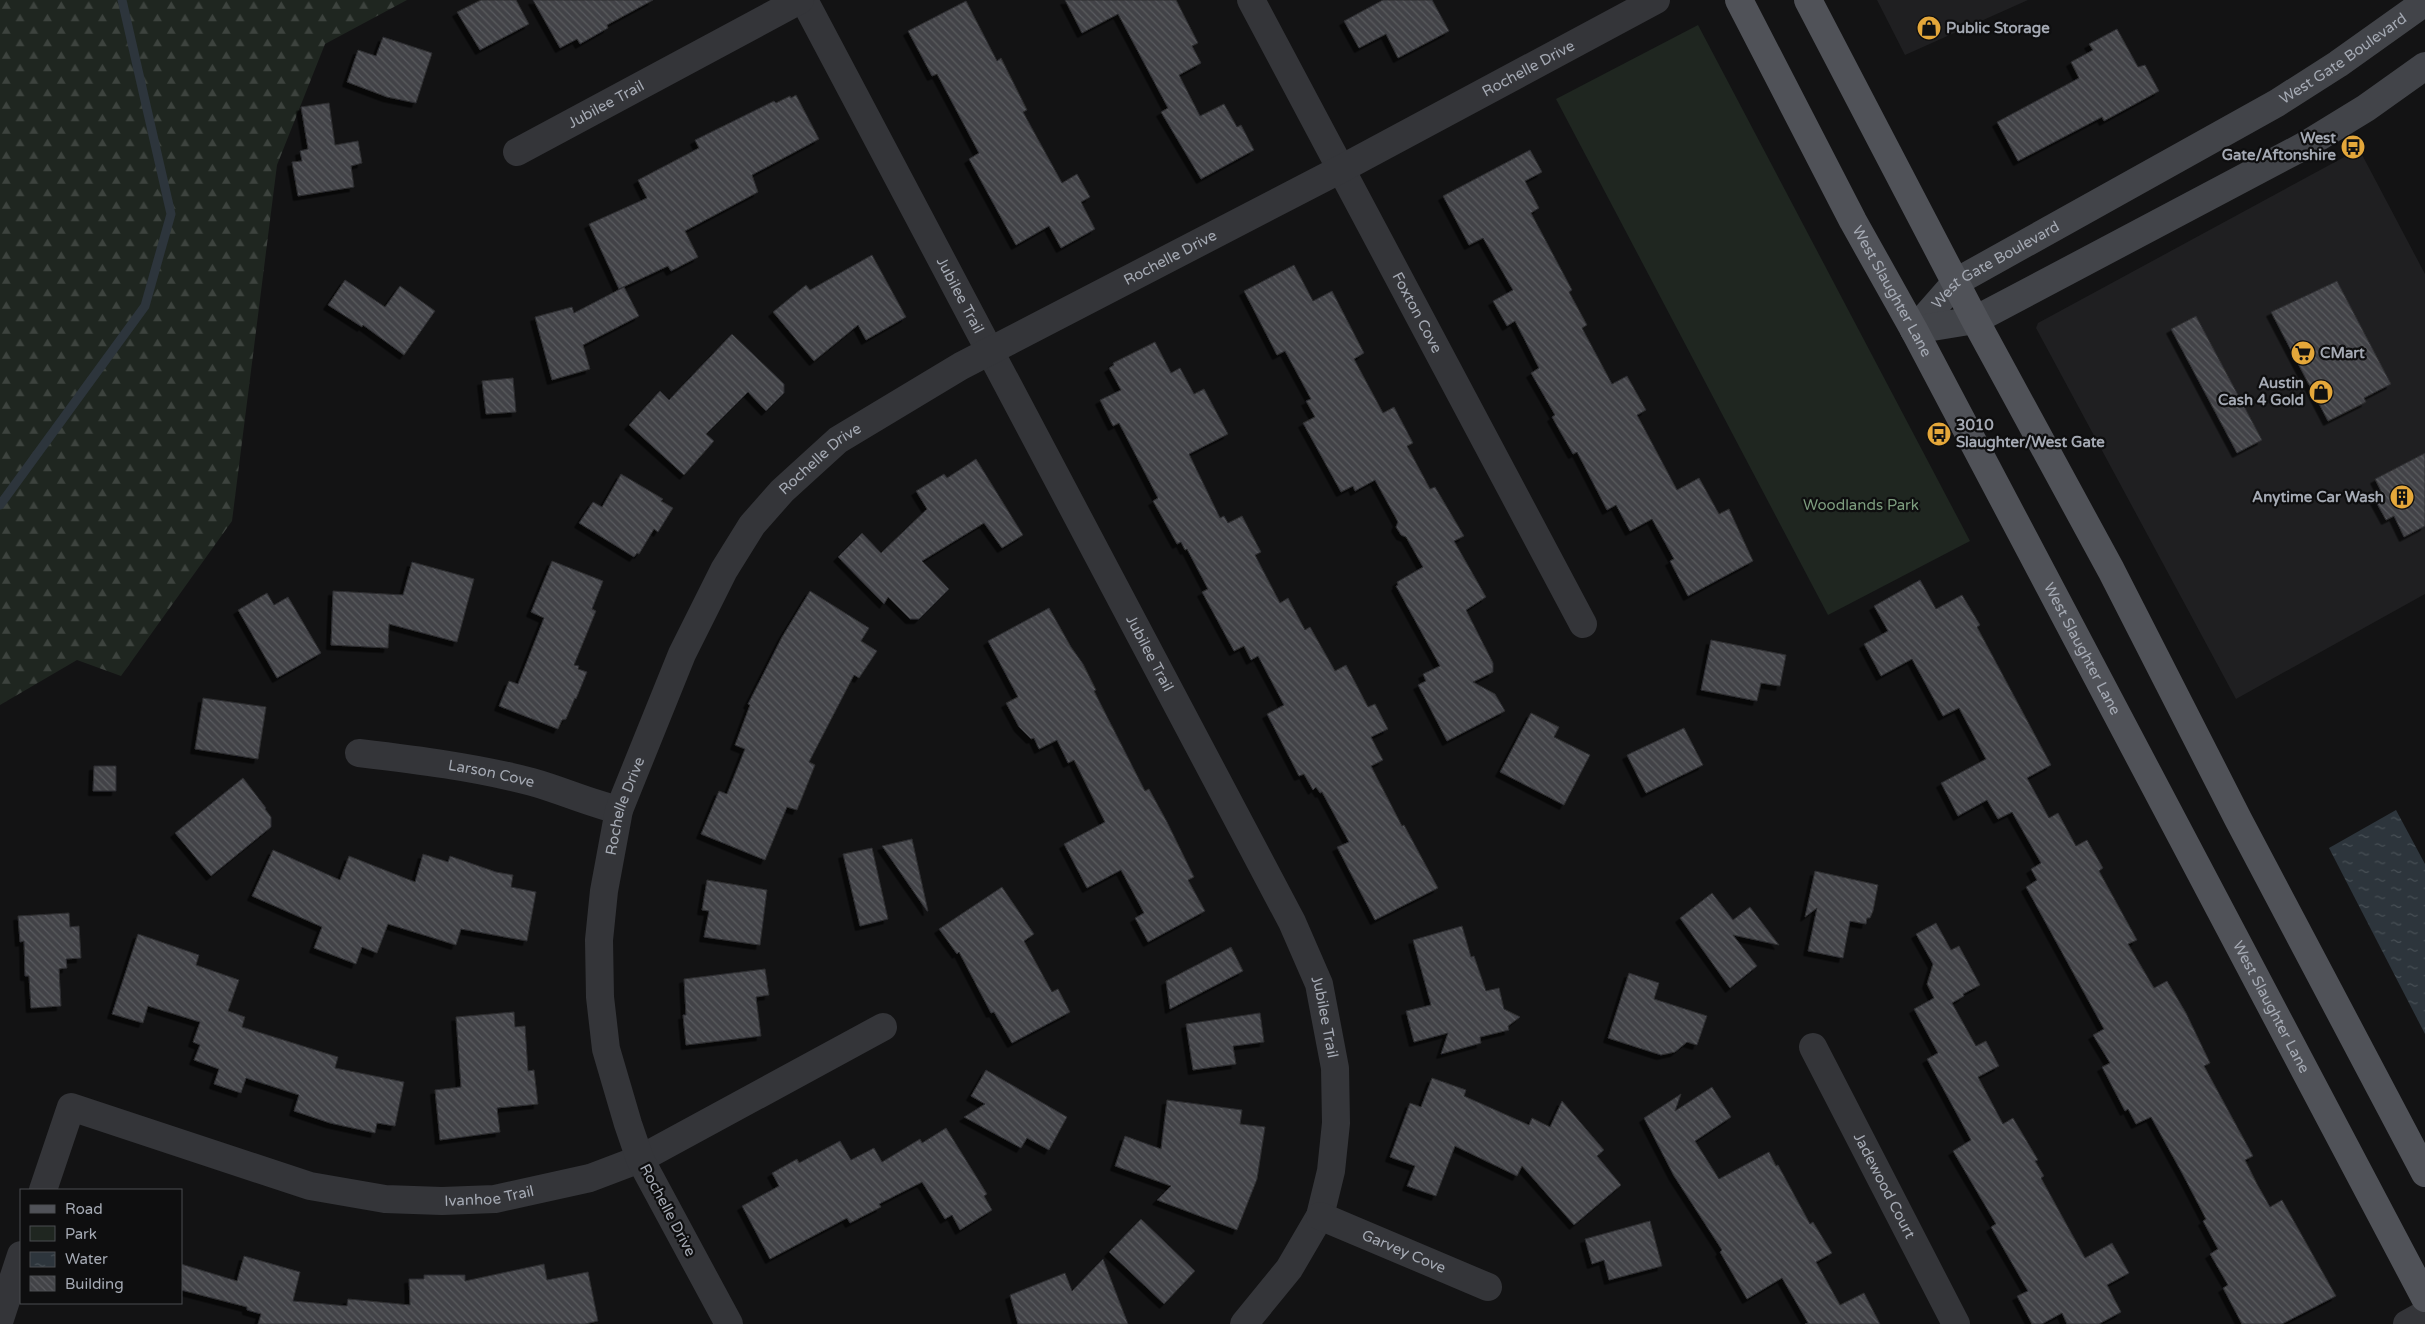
<svg xmlns="http://www.w3.org/2000/svg" width="2425" height="1324" font-family="'Varela Round',sans-serif">
	<defs>
		<pattern id="forest-firs" width="22" height="20" patternUnits="userSpaceOnUse" patternTransform="scale(1.25)"><rect width="22" height="20" fill="#1f2620"/><path d="M5 1l3.5 6h-7zM16 11l3.5 6h-7z" fill="#3d433e"/></pattern>
		<pattern id="water-ripples" width="26" height="14" patternUnits="userSpaceOnUse" patternTransform="scale(1.25)"><rect width="26" height="14" fill="#2d353c"/><path d="M2 4q2-2 4 0t4 0M15 11q2-2 4 0t4 0" fill="none" stroke="#485056"/></pattern>
		<pattern id="building-back-hatch" width="6" height="6" patternUnits="userSpaceOnUse" patternTransform="scale(1.25)"><rect width="6" height="6" fill="#424347"/><path d="M-1 5l2 2M0 0l6 6M5-1l2 2" fill="none" stroke="#5a5b5f"/></pattern>
		<filter id="shadow"><feDropShadow dx="-4.5" dy="4.5" stdDeviation="0" flood-color="#0009"/></filter>
	</defs>
	<rect width="100%" height="100%" fill="#131314"/>
	<path fill="#1f1f21" d="M 1877,0 L 2028,0 L 1905,55 Z
		M 2359,149 L 2425,274 L 2425,594 L 2236,699 L 2036,328 L 2038,323 Z"/>
	<path fill="url(#forest-firs)" d="M 0,0 L 407,0 L 325,44 L 277,165 L 232,521 L 121,676 L 77,660 L 0,705 Z"/>
	<path fill="#1f2620" d="M 1698,25 L 1970,541 L 1828,615 L 1556,99 Z"/>
	<path fill="url(#water-ripples)" d="M 2396,810 L 2425,864 L 2425,1034 L 2329,848 Z"/>
	<g fill="none" stroke-linecap="round" stroke-linejoin="round">
		<path stroke="#2d353c" stroke-width="9" d="M 0,505 L 145,306 L 171,214 L 122,0"/>
	</g>
	<path fill="url(#building-back-hatch)" stroke="#2d2d30" filter="url(#shadow)" d="M 481,0 L 516,0 L 529,24 L 480,50 L 457,12 Z
		M 533,0 L 653,0 L 607,25 L 608,28 L 580,44 L 577,39 L 560,48 Z
		M 1065,0 L 1176,0 L 1198,43 L 1192,46 L 1201,63 L 1179,75 L 1200,116 L 1224,104 L 1237,127 L 1241,125 L 1254,150 L 1201,179 L 1161,112 L 1168,108 L 1118,14 L 1082,33 Z
		M 1383,0 L 1432,0 L 1449,31 L 1398,58 L 1386,34 L 1359,48 L 1344,21 Z
		M 966,1 L 997,61 L 1001,58 L 1027,110 L 1023,112 L 1062,183 L 1077,174 L 1090,197 L 1081,202 L 1095,229 L 1061,248 L 1049,226 L 1016,245 L 969,159 L 979,153 L 937,74 L 932,76 L 908,31 Z
		M 2117,29 L 2138,67 L 2145,65 L 2159,91 L 2104,121 L 2102,117 L 2018,161 L 1997,122 L 2079,78 L 2071,62 L 2093,50 L 2089,44 Z
		M 383,37 L 432,53 L 416,103 L 387,97 L 347,82 L 358,50 L 376,56 Z
		M 796,95 L 819,139 L 752,175 L 758,192 L 685,231 L 698,257 L 671,271 L 668,266 L 619,289 L 589,224 L 647,198 L 638,180 L 699,148 L 695,140 L 774,101 L 776,103 L 790,96 L 791,98 Z
		M 329,103 L 335,145 L 358,141 L 362,163 L 351,166 L 354,187 L 298,196 L 292,162 L 302,161 L 300,151 L 308,149 L 301,107 Z
		M 1530,150 L 1542,172 L 1525,181 L 1539,208 L 1531,213 L 1572,290 L 1569,292 L 1587,325 L 1582,328 L 1612,384 L 1627,376 L 1646,410 L 1637,415 L 1677,490 L 1699,478 L 1719,514 L 1729,509 L 1753,561 L 1688,596 L 1670,561 L 1674,559 L 1652,519 L 1630,531 L 1616,505 L 1607,510 L 1577,452 L 1573,454 L 1552,417 L 1555,415 L 1531,373 L 1539,368 L 1515,321 L 1507,326 L 1493,301 L 1513,290 L 1483,238 L 1469,245 L 1443,196 Z
		M 872,255 L 906,317 L 866,340 L 858,325 L 814,361 L 773,312 L 806,285 L 810,290 Z
		M 1294,265 L 1313,301 L 1332,291 L 1364,353 L 1354,359 L 1383,413 L 1394,407 L 1413,443 L 1407,446 L 1430,489 L 1435,487 L 1464,536 L 1454,541 L 1486,597 L 1466,610 L 1493,663 L 1493,672 L 1473,682 L 1495,694 L 1505,711 L 1447,741 L 1418,685 L 1426,681 L 1423,674 L 1440,666 L 1396,586 L 1398,585 L 1397,582 L 1423,567 L 1406,537 L 1401,535 L 1396,527 L 1398,522 L 1375,480 L 1355,491 L 1353,486 L 1341,492 L 1303,423 L 1315,417 L 1306,401 L 1311,399 L 1285,351 L 1277,355 L 1244,291 Z
		M 345,280 L 385,307 L 400,286 L 435,311 L 404,355 L 363,325 L 362,327 L 328,305 Z
		M 2337,281 L 2391,384 L 2364,398 L 2366,402 L 2328,421 L 2271,312 Z
		M 624,287 L 639,316 L 583,345 L 590,369 L 552,380 L 535,317 L 572,307 L 574,313 Z
		M 2196,316 L 2262,440 L 2237,453 L 2171,329 Z
		M 732,334 L 784,384 L 784,393 L 766,411 L 748,392 L 706,434 L 714,441 L 684,475 L 629,425 L 660,391 L 669,400 Z
		M 1155,342 L 1171,373 L 1180,368 L 1194,394 L 1204,389 L 1228,434 L 1189,454 L 1220,518 L 1224,516 L 1228,523 L 1242,516 L 1261,552 L 1255,555 L 1280,603 L 1288,598 L 1305,630 L 1310,627 L 1335,671 L 1346,665 L 1368,707 L 1375,704 L 1388,729 L 1371,737 L 1383,760 L 1371,766 L 1402,826 L 1404,825 L 1438,888 L 1375,920 L 1337,847 L 1349,842 L 1322,792 L 1320,793 L 1316,787 L 1313,790 L 1304,774 L 1299,776 L 1267,714 L 1284,705 L 1258,656 L 1251,660 L 1244,646 L 1234,651 L 1202,592 L 1208,589 L 1187,549 L 1185,550 L 1181,542 L 1177,544 L 1153,501 L 1158,498 L 1119,423 L 1113,426 L 1100,400 L 1121,390 L 1109,368 L 1114,365 L 1113,363 Z
		M 513,378 L 516,412 L 486,414 L 482,381 Z
		M 2425,453 L 2425,526 L 2404,537 L 2394,516 L 2386,520 L 2375,500 L 2383,495 L 2375,479 Z
		M 976,459 L 1023,535 L 1002,548 L 984,523 L 922,561 L 949,589 L 919,619 L 910,619 L 888,597 L 884,604 L 838,557 L 862,533 L 881,553 L 927,509 L 916,491 L 944,474 L 947,478 Z
		M 621,474 L 663,499 L 661,501 L 673,508 L 658,532 L 654,529 L 639,554 L 637,553 L 634,557 L 579,523 L 593,502 L 602,507 Z
		M 552,561 L 603,581 L 592,609 L 596,611 L 574,665 L 579,666 L 578,669 L 587,672 L 576,699 L 575,698 L 566,719 L 562,720 L 558,729 L 499,706 L 509,681 L 518,684 L 544,618 L 531,612 Z
		M 412,562 L 474,579 L 457,642 L 389,624 L 388,648 L 331,645 L 333,591 L 403,595 Z
		M 1920,580 L 1936,609 L 1962,595 L 1980,625 L 1977,627 L 2051,765 L 2027,778 L 2049,818 L 2058,813 L 2076,846 L 2087,840 L 2103,868 L 2099,871 L 2137,940 L 2128,944 L 2154,988 L 2167,981 L 2186,1013 L 2210,1063 L 2204,1066 L 2253,1156 L 2245,1160 L 2257,1184 L 2270,1207 L 2282,1200 L 2336,1296 L 2282,1324 L 2242,1324 L 2223,1288 L 2228,1285 L 2210,1254 L 2218,1249 L 2203,1221 L 2206,1219 L 2182,1173 L 2151,1117 L 2136,1124 L 2128,1109 L 2125,1111 L 2102,1067 L 2110,1063 L 2093,1035 L 2104,1029 L 2026,887 L 2037,880 L 2031,869 L 2041,863 L 2012,812 L 1998,819 L 1987,800 L 1958,816 L 1941,783 L 1986,759 L 1959,708 L 1943,716 L 1912,659 L 1881,676 L 1864,644 L 1888,631 L 1874,606 Z
		M 810,591 L 869,628 L 861,641 L 877,651 L 859,678 L 854,675 L 809,762 L 815,765 L 797,810 L 787,807 L 765,860 L 701,834 L 719,791 L 727,794 L 745,749 L 735,745 L 750,705 L 748,704 L 782,637 Z
		M 267,593 L 274,605 L 288,597 L 321,653 L 277,678 L 238,610 Z
		M 1049,608 L 1071,647 L 1083,664 L 1096,690 L 1094,691 L 1145,791 L 1149,789 L 1167,822 L 1194,877 L 1188,880 L 1205,911 L 1148,942 L 1135,918 L 1144,913 L 1121,870 L 1087,888 L 1064,844 L 1105,822 L 1074,760 L 1068,763 L 1057,740 L 1039,749 L 1034,738 L 1031,739 L 1019,727 L 1006,703 L 1018,697 L 988,641 Z
		M 1711,640 L 1786,655 L 1780,686 L 1761,683 L 1757,701 L 1701,690 Z
		M 203,698 L 266,707 L 258,759 L 195,749 Z
		M 1531,713 L 1559,727 L 1554,737 L 1590,755 L 1564,805 L 1500,772 Z
		M 1684,728 L 1703,765 L 1646,793 L 1627,755 Z
		M 94,766 L 116,766 L 116,791 L 93,791 Z
		M 243,778 L 266,808 L 265,809 L 271,817 L 271,827 L 211,876 L 175,833 Z
		M 912,839 L 928,911 L 927,911 L 882,846 Z
		M 872,848 L 888,919 L 860,926 L 843,854 Z
		M 273,850 L 340,880 L 349,856 L 415,882 L 423,854 L 448,862 L 450,856 L 496,872 L 513,875 L 511,887 L 536,892 L 527,941 L 461,929 L 456,945 L 388,924 L 377,953 L 362,947 L 356,964 L 314,948 L 322,927 L 252,896 Z
		M 1815,871 L 1878,885 L 1873,911 L 1870,918 L 1867,918 L 1866,924 L 1850,921 L 1843,958 L 1808,951 L 1817,908 L 1805,917 Z
		M 707,880 L 767,890 L 760,945 L 704,937 L 709,911 L 702,910 Z
		M 1002,887 L 1034,934 L 1024,941 L 1052,992 L 1058,989 L 1070,1012 L 1012,1043 L 994,1012 L 991,1013 L 959,952 L 957,954 L 939,929 Z
		M 1712,893 L 1733,920 L 1750,907 L 1779,945 L 1733,935 L 1757,966 L 1730,988 L 1680,918 Z
		M 69,913 L 70,927 L 79,926 L 81,958 L 66,959 L 67,968 L 59,969 L 61,1006 L 31,1008 L 29,976 L 25,976 L 24,941 L 20,942 L 18,916 Z
		M 1936,923 L 1951,950 L 1959,946 L 1980,985 L 1963,994 L 1964,996 L 1952,1003 L 1976,1046 L 1986,1041 L 1999,1066 L 1978,1077 L 2003,1124 L 2013,1118 L 2038,1160 L 2035,1161 L 2044,1176 L 2041,1178 L 2085,1258 L 2112,1243 L 2129,1273 L 2107,1285 L 2121,1312 L 2099,1324 L 2067,1324 L 2062,1313 L 2042,1324 L 2032,1324 L 2017,1296 L 2028,1291 L 1991,1227 L 1996,1224 L 1953,1151 L 1971,1140 L 1927,1059 L 1938,1053 L 1914,1009 L 1934,998 L 1927,984 L 1933,964 L 1916,934 Z
		M 1462,926 L 1471,957 L 1474,956 L 1486,991 L 1499,988 L 1504,1009 L 1520,1017 L 1508,1026 L 1509,1030 L 1480,1037 L 1481,1043 L 1441,1054 L 1448,1033 L 1414,1042 L 1406,1011 L 1431,1005 L 1413,940 Z
		M 138,934 L 199,955 L 196,965 L 239,980 L 228,1011 L 245,1017 L 242,1027 L 338,1057 L 335,1068 L 404,1082 L 395,1126 L 377,1123 L 375,1133 L 330,1123 L 294,1111 L 299,1095 L 246,1078 L 241,1093 L 214,1084 L 219,1069 L 194,1060 L 200,1045 L 193,1042 L 200,1022 L 148,1006 L 143,1023 L 112,1014 Z
		M 1231,947 L 1243,971 L 1170,1009 L 1166,981 Z
		M 765,969 L 769,995 L 756,997 L 761,1036 L 686,1045 L 683,1015 L 686,1015 L 684,979 Z
		M 1629,973 L 1659,983 L 1654,999 L 1707,1016 L 1697,1045 L 1687,1042 L 1675,1052 L 1661,1055 L 1608,1038 Z
		M 514,1012 L 515,1027 L 525,1026 L 528,1071 L 534,1070 L 538,1104 L 497,1108 L 500,1132 L 440,1140 L 435,1090 L 461,1087 L 456,1017 Z
		M 1260,1013 L 1264,1042 L 1233,1046 L 1236,1064 L 1193,1070 L 1186,1024 Z
		M 986,1070 L 1067,1117 L 1049,1150 L 1027,1138 L 1021,1148 L 964,1117 L 985,1104 L 971,1096 Z
		M 1432,1078 L 1466,1090 L 1464,1096 L 1529,1125 L 1532,1118 L 1550,1127 L 1562,1101 L 1604,1150 L 1597,1156 L 1621,1185 L 1574,1225 L 1522,1166 L 1517,1176 L 1455,1146 L 1436,1196 L 1407,1186 L 1415,1166 L 1390,1157 L 1410,1103 L 1421,1107 Z
		M 1712,1087 L 1731,1117 L 1695,1141 L 1719,1179 L 1769,1152 L 1776,1166 L 1778,1165 L 1810,1224 L 1813,1222 L 1832,1253 L 1816,1262 L 1840,1305 L 1864,1293 L 1880,1324 L 1805,1324 L 1808,1323 L 1782,1278 L 1747,1299 L 1720,1252 L 1722,1250 L 1674,1176 L 1644,1118 L 1681,1094 L 1675,1111 Z
		M 1167,1100 L 1242,1110 L 1240,1124 L 1265,1127 L 1257,1179 L 1237,1230 L 1157,1200 L 1171,1186 L 1115,1166 L 1125,1136 L 1161,1149 Z
		M 946,1128 L 987,1194 L 984,1196 L 992,1210 L 960,1230 L 952,1215 L 945,1219 L 922,1182 L 879,1204 L 881,1207 L 850,1223 L 847,1218 L 770,1259 L 742,1206 L 779,1186 L 772,1173 L 797,1159 L 799,1163 L 840,1141 L 851,1160 L 874,1148 L 882,1162 L 920,1139 L 922,1143 Z
		M 1141,1219 L 1195,1271 L 1164,1304 L 1109,1252 Z
		M 1650,1221 L 1662,1266 L 1609,1280 L 1604,1260 L 1592,1264 L 1585,1239 Z
		M 244,1256 L 300,1272 L 293,1301 L 347,1306 L 348,1299 L 410,1305 L 409,1279 L 424,1279 L 424,1275 L 465,1275 L 465,1281 L 544,1264 L 547,1280 L 588,1272 L 598,1321 L 585,1324 L 258,1324 L 261,1314 L 247,1310 L 247,1307 L 181,1290 L 181,1264 L 237,1281 Z
		M 1103,1259 L 1128,1324 L 1018,1324 L 1010,1295 L 1065,1273 L 1072,1291 Z"/>
	<g fill="none" stroke-linecap="round" stroke-linejoin="round">
		<g stroke="#343539" stroke-width="28">
			<path id="s1" d="M 804,0 L 1292,922 L 1319,984 L 1335,1068 L 1336,1123 L 1331,1171 L 1320,1216 L 1289,1269 L 1244,1324"/>
			<path id="s2" d="M 1251,0 L 1583,624"/>
			<path id="s3" d="M 517,152 L 800,0"/>
			<path id="s4" d="M 359,753 C 417,760 475,767 532,782 C 561,790 589,803 619,810"/>
			<path id="s5" d="M 1813,1047 L 1956,1324"/>
			<path id="s6" d="M 43,1190 L 71,1107 L 310,1186 L 385,1199 L 442,1201 L 495,1199 L 590,1178 L 640,1159 L 883,1027"/>
			<path id="s7" d="M 1320,1216 L 1488,1287"/>
			<path d="M 0,1319 L 21,1255"/>
			<path id="s8" d="M 729,1324 L 640,1159 L 628,1124 L 606,1049 L 600,997 L 599,940 L 604,891 L 619,810 L 682,654 L 724,570 L 752,525 L 782,491 L 838,440 L 961,366 L 1341,169 L 1656,0"/>
			<path d="M 2407,1324 L 2425,1314"/>
		</g>
		<g stroke="#424449" stroke-width="28">
			<path id="s9" d="M 1914,330 L 1956,282 L 2277,103 L 2338,64 L 2425,2"/>
			<path d="M 1914,330 L 1975,320 L 2304,146 L 2366,108 L 2425,66"/>
		</g>
		<g stroke="#505258" stroke-width="28">
			<path id="s10" d="M 1739,0 L 1853,221 L 1914,330 L 2425,1298"/>
			<path d="M 1808,0 L 1975,320 L 2111,570 L 2238,819 L 2425,1173"/>
		</g>
	</g>
	<defs>
		<symbol id="shop-disc" viewBox="-11 -11 22 22"><circle r="9.5" fill="#e4a73a" stroke="#0e0e0f"/><path d="M-5-2.5h2.3a2.7 3.5 0 0 1 5.4 0H5L5.5 6h-11ZM-1.5-2.5h3a1.5 2.3 0 0 0-3 0Z" fill="#111"/></symbol>
		<symbol id="bus-disc" viewBox="-11 -11 22 22"><circle r="9.5" fill="#e4a73a" stroke="#0e0e0f"/><path d="M-5-6H5V4H4V6H2V4H-2V6H-4V4H-5ZM-3.5-4V0h7V-4ZM-3.5 1.2v1.5H-2V1.2ZM2 1.2v1.5H3.5V1.2Z" fill="#111"/></symbol>
		<symbol id="supermarket-disc" viewBox="-11 -11 22 22"><circle r="9.5" fill="#e4a73a" stroke="#0e0e0f"/><path d="M-6-5.5h2.5l.6 2H6L4.5 2H-2.5L-4.4-4H-6ZM-1.5 3.2a1.3 1.3 0 1 0 .1 0ZM3 3.2a1.3 1.3 0 1 0 .1 0Z" fill="#111"/></symbol>
		<symbol id="building-disc" viewBox="-11 -11 22 22"><circle r="9.5" fill="#e4a73a" stroke="#0e0e0f"/><path d="M-4-6H4V6H1V3H-1V6H-4ZM-2.5-4.3h1.7v1.8h-1.7ZM.8-4.3h1.7v1.8H.8ZM-2.5-1h1.7V.8h-1.7ZM.8-1h1.7V.8H.8Z" fill="#111"/></symbol>
	</defs>
	<g fill-rule="evenodd">
		<use href="#shop-disc" x="1915" y="14" width="28" height="28"/>
		<use href="#bus-disc" x="2339" y="133" width="28" height="28"/>
		<use href="#supermarket-disc" x="2289" y="339" width="28" height="28"/>
		<use href="#shop-disc" x="2307" y="378" width="28" height="28"/>
		<use href="#bus-disc" x="1925" y="420" width="28" height="28"/>
		<use href="#building-disc" x="2388" y="483" width="28" height="28"/>
	</g>
	<g text-anchor="middle" dominant-baseline="central" stroke-width="4.5" stroke-linejoin="round" paint-order="stroke">
		<g font-size="15" font-weight="bold" fill="#a5aab4" stroke="#0e0e0f" text-anchor="start">
			<text x="1946" y="28">Public Storage</text>
			<text x="2336" y="138" text-anchor="end">West<tspan x="2336" dy="17">Gate/Aftonshire</tspan></text>
			<text x="2320" y="353">CMart</text>
			<text x="2304" y="383" text-anchor="end">Austin<tspan x="2304" dy="17">Cash 4 Gold</tspan></text>
			<text x="1956" y="425">3010<tspan x="1956" dy="17">Slaughter/West Gate</tspan></text>
			<text x="2384" y="497" text-anchor="end">Anytime Car Wash</text>
		</g>
		<g font-size="15" fill="#a5aab4" stroke="#0e0e0f">
			<text stroke="none"><textPath href="#s9" startOffset="511">West Gate Boulevard</textPath></text>
			<text stroke="none"><textPath href="#s8" startOffset="1764">Rochelle Drive</textPath></text>
			<text stroke="none"><textPath href="#s3" startOffset="101">Jubilee Trail</textPath></text>
			<text stroke="none"><textPath href="#s8" startOffset="1359">Rochelle Drive</textPath></text>
			<text stroke="none"><textPath href="#s9" startOffset="106">West Gate Boulevard</textPath></text>
			<text stroke="none"><textPath href="#s10" startOffset="329">West Slaughter Lane</textPath></text>
			<text stroke="none"><textPath href="#s1" startOffset="334">Jubilee Trail</textPath></text>
			<text stroke="none"><textPath href="#s2" startOffset="354">Foxton Cove</textPath></text>
			<text stroke="none"><textPath href="#s8" startOffset="954">Rochelle Drive</textPath></text>
			<text stroke="none"><textPath href="#s10" startOffset="734">West Slaughter Lane</textPath></text>
			<text stroke="none"><textPath href="#s1" startOffset="739">Jubilee Trail</textPath></text>
			<text stroke="none"><textPath href="#s4" startOffset="134">Larson Cove</textPath></text>
			<text stroke="none"><textPath href="#s8" startOffset="549">Rochelle Drive</textPath></text>
			<text stroke="none"><textPath href="#s10" startOffset="1139">West Slaughter Lane</textPath></text>
			<text stroke="none"><textPath href="#s1" startOffset="1144">Jubilee Trail</textPath></text>
			<text stroke="none"><textPath href="#s5" startOffset="156">Jadewood Court</textPath></text>
			<text stroke="none"><textPath href="#s6" startOffset="520">Ivanhoe Trail</textPath></text>
			<text transform="translate(668 1210) rotate(62)">Rochelle Drive</text>
			<text stroke="none"><textPath href="#s7" startOffset="91">Garvey Cove</textPath></text>
		</g>
		<g font-size="15" fill="#7d9d7e" stroke="#0e0e0f">
			<text x="1861" y="505">Woodlands Park</text>
		</g>
	</g>
	<rect x="20" y="1189" width="162" height="115" fill="#0e0e0f" stroke="#4a4c51"/>
	<rect x="30" y="1205" width="25" height="8" fill="#505258" stroke="#4a4c51"/>
	<text x="65" y="1214" font-size="15" fill="#a5aab4">Road</text>
	<rect x="30" y="1226" width="25" height="15" fill="#1f2620" stroke="#4a4c51"/>
	<text x="65" y="1239" font-size="15" fill="#a5aab4">Park</text>
	<rect x="30" y="1252" width="25" height="15" fill="url(#water-ripples)" stroke="#4a4c51"/>
	<text x="65" y="1264" font-size="15" fill="#a5aab4">Water</text>
	<rect x="30" y="1276" width="25" height="15" fill="url(#building-back-hatch)" stroke="#4a4c51"/>
	<text x="65" y="1289" font-size="15" fill="#a5aab4">Building</text>
</svg>
